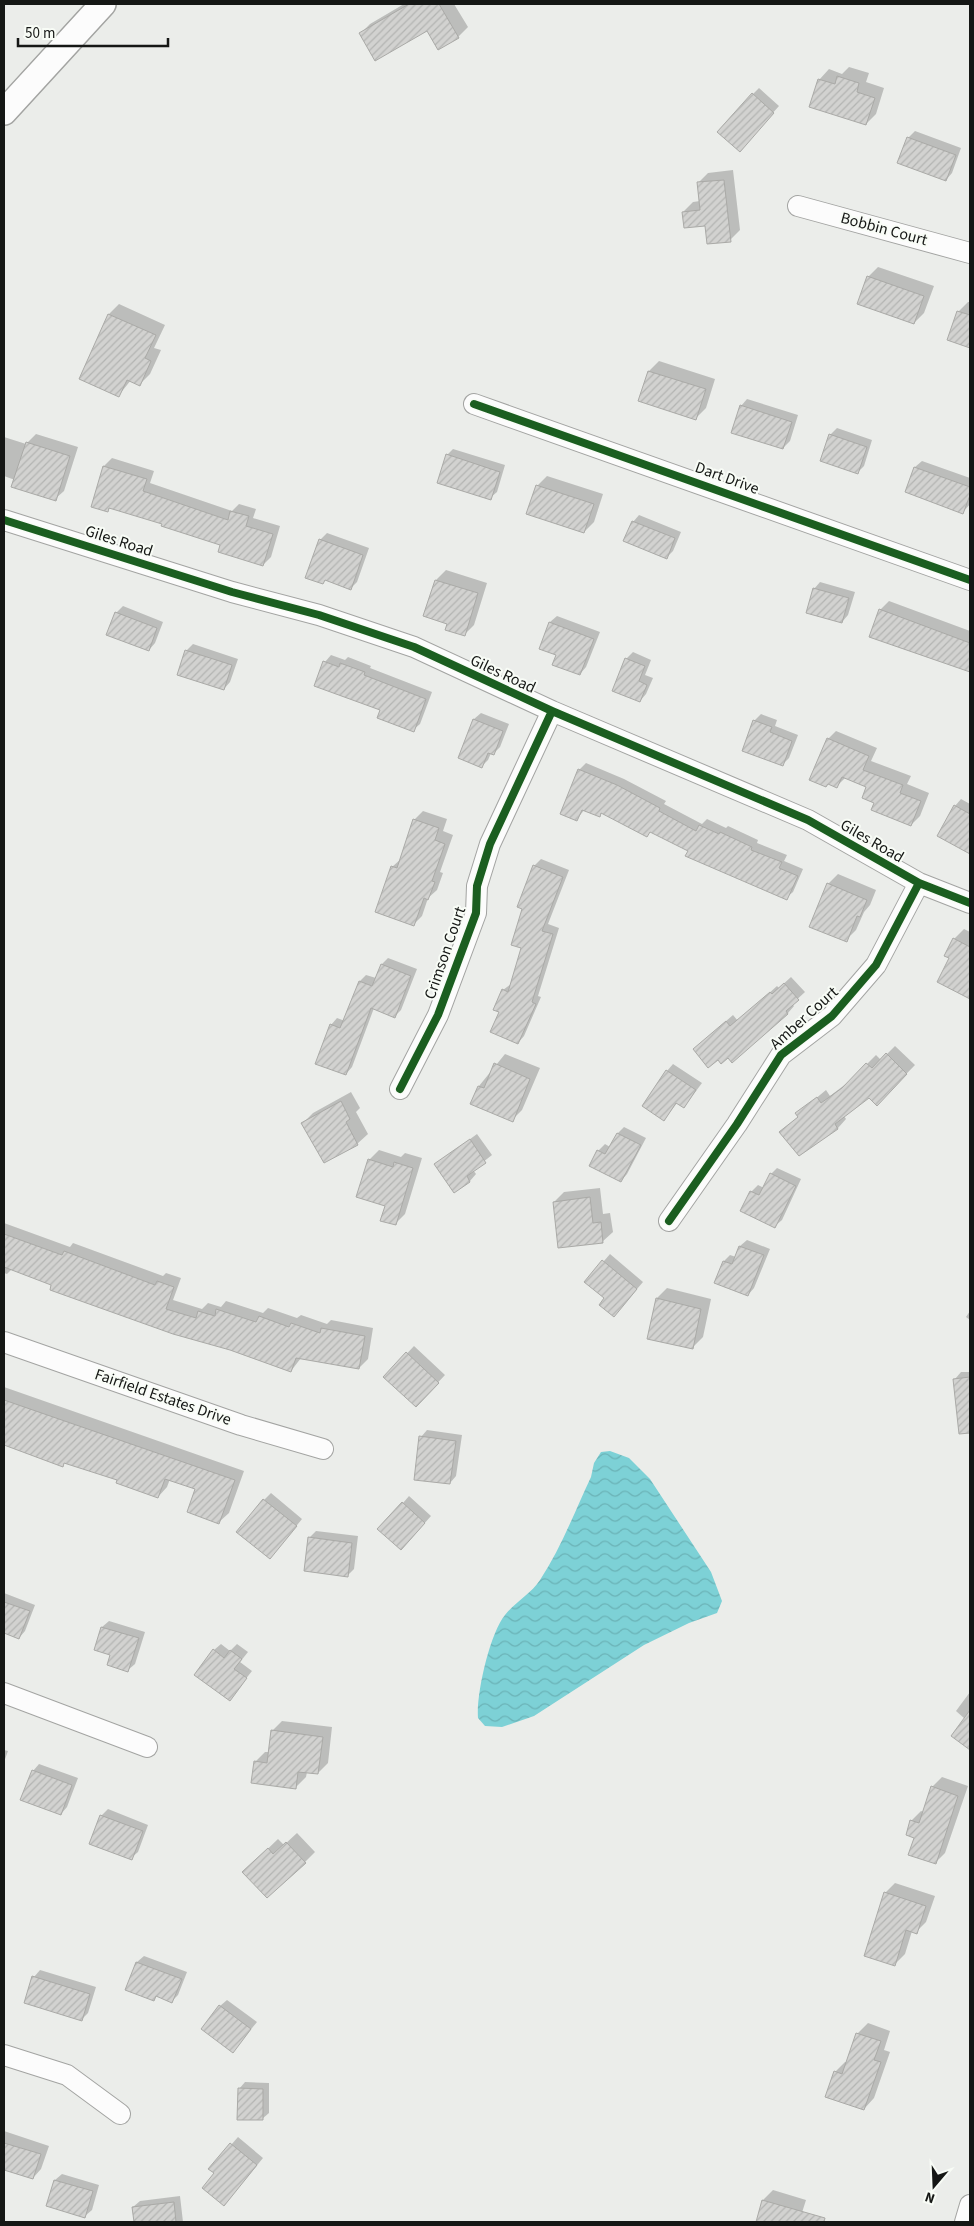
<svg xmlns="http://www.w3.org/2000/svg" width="974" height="2226" font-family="'Source Sans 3',sans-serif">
	<defs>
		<pattern id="water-waves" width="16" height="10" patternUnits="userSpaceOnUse" patternTransform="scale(1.25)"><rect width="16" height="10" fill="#7dd1d6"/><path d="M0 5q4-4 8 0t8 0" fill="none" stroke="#6bb3b7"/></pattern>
		<pattern id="building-hatch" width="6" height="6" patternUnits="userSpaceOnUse" patternTransform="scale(1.25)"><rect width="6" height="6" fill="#d2d2d0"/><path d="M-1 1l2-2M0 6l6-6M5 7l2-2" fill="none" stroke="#b3b4b2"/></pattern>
	</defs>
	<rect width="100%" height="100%" fill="#ebedea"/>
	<path fill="url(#water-waves)" d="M 610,1451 L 629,1458 L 650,1479 L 711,1572 L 722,1601 L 717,1613 L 689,1623 L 644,1645 L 534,1716 L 502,1727 L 485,1726 L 478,1718 C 476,1694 490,1633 505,1615 C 515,1602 531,1594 540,1580 C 561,1548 575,1511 591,1477 L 594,1463 L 601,1452 Z"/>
	<path fill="#0003" d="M 404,4 L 454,4 L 468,27 L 458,37 L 427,29 L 360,34 L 370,24 Z
		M 849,67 L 869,73 L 866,82 L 884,88 L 876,114 L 866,124 L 819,80 L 829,69 L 842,74 Z
		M 759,88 L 779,106 L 746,143 L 753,94 Z
		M 915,131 L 961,148 L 952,173 L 946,180 L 908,138 Z
		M 733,170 L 740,230 L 730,240 L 683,212 L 693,202 L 700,201 L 698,183 L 708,173 Z
		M 878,267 L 934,286 L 924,313 L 914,323 L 868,277 Z
		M 968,302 L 970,302 L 970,346 L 949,340 L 958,312 Z
		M 119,304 L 165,325 L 154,348 L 161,350 L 150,374 L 140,384 L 131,380 L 119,395 L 81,378 L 109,314 Z
		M 659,361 L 715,379 L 706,408 L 696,418 L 649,371 Z
		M 747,399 L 798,415 L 790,441 L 783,448 L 741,406 Z
		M 837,428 L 872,440 L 864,466 L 858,472 L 830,435 Z
		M 36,434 L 78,447 L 64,491 L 55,499 L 15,480 L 4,476 L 4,437 L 26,444 Z
		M 453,449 L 505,465 L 497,492 L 490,498 L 447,455 Z
		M 112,458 L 154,471 L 150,483 L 232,511 L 239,504 L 256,509 L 253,518 L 280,526 L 271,557 L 263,565 L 222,544 L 164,523 L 111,507 L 107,511 L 104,466 Z
		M 922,461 L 970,478 L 970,504 L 963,512 L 915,467 Z
		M 547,476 L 603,494 L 594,522 L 584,532 L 537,486 Z
		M 639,515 L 681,532 L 673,551 L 667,557 L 633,522 Z
		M 327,533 L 369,548 L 357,582 L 351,588 L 326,579 L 323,583 L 320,540 Z
		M 446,570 L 487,583 L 474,625 L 464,635 L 449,623 L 436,580 Z
		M 820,582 L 855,592 L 848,615 L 842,622 L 814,589 Z
		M 889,601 L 970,631 L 970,671 L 870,637 L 880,610 Z
		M 123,606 L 163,622 L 155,643 L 149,650 L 116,613 Z
		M 557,616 L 600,632 L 586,667 L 580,674 L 558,654 L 540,648 L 550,622 Z
		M 193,644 L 238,659 L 230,682 L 224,689 L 186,651 Z
		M 633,652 L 651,660 L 645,675 L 653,678 L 646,694 L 640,701 L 626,659 Z
		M 331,655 L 345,660 L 348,657 L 371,666 L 370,668 L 432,692 L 420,724 L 413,730 L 382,709 L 325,662 Z
		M 481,713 L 509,724 L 500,747 L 493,754 L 491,753 L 488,760 L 481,767 L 459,758 L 474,719 Z
		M 761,714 L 777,720 L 775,726 L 798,735 L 789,758 L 782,765 L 754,721 Z
		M 836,731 L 877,748 L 871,761 L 911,776 L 907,784 L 929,793 L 920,816 L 911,825 L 876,803 L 868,787 L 846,777 L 837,786 L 828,739 Z
		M 586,763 L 624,779 L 666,801 L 664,804 L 702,824 L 707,819 L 726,828 L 728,826 L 758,840 L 757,843 L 787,855 L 784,861 L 803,869 L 793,892 L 786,898 L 651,831 L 647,835 L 603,812 L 599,816 L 585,809 L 577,819 L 579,770 Z
		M 961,799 L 970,804 L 970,853 L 939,836 L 955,806 Z
		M 423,811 L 447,819 L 443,831 L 453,835 L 440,872 L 443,873 L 437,890 L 428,898 L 422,916 L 413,925 L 392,867 L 402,858 L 414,820 Z
		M 541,859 L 569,870 L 548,924 L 559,928 L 538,996 L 541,997 L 524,1036 L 518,1043 L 500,1011 L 503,990 L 511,984 L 523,947 L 524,908 L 534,866 Z
		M 838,874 L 876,890 L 870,905 L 864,912 L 856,930 L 846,940 L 828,884 Z
		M 964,929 L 970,932 L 970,998 L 938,981 L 950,958 L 954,939 Z
		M 388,958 L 417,969 L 401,1010 L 395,1016 L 374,1008 L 352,1067 L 346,1074 L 331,1025 L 337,1018 L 345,1021 L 360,981 L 366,975 L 376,978 L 382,964 Z
		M 791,977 L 805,992 L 792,1004 L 794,1006 L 788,1013 L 732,1061 L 728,1056 L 718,1058 L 694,1049 L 733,1015 L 738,1021 L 777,986 L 779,988 Z
		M 895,1046 L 915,1065 L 877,1104 L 869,1096 L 844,1116 L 846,1119 L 838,1128 L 799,1155 L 781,1132 L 799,1116 L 797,1114 L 826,1090 L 830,1096 L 851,1080 L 876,1055 L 881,1060 Z
		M 505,1054 L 540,1068 L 522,1110 L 512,1120 L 472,1104 L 479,1086 Z
		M 673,1064 L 702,1083 L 684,1107 L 677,1103 L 664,1120 L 667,1071 Z
		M 351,1092 L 360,1108 L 356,1112 L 368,1134 L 357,1144 L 324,1162 L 303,1123 L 313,1113 Z
		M 624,1127 L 646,1138 L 627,1174 L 621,1181 L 591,1165 L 598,1151 L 605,1144 L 610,1147 L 618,1133 Z
		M 477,1134 L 492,1155 L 473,1170 L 476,1174 L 470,1181 L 454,1191 L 435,1165 Z
		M 379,1150 L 401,1157 L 405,1153 L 422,1158 L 405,1214 L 395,1224 L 369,1160 Z
		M 777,1168 L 801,1179 L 782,1220 L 775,1226 L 751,1192 L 758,1185 L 764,1188 L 771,1174 Z
		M 600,1188 L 603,1214 L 610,1213 L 613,1232 L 602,1242 L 554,1202 L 564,1192 Z
		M 4,1223 L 70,1247 L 73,1243 L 163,1276 L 166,1273 L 181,1278 L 173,1300 L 202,1309 L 208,1303 L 221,1307 L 226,1301 L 263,1313 L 268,1308 L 297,1318 L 301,1315 L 327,1324 L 331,1320 L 373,1328 L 368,1359 L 359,1368 L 301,1358 L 291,1371 L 12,1269 L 7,1274 L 4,1273 Z
		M 747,1240 L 770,1249 L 754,1288 L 748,1295 L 724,1261 L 730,1255 L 736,1257 L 740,1246 Z
		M 610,1254 L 643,1282 L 620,1309 L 586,1282 Z
		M 667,1288 L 711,1299 L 703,1337 L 693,1347 L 657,1298 Z
		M 970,1311 L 970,1320 L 966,1317 Z
		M 414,1346 L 445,1375 L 416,1406 L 385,1377 Z
		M 961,1372 L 970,1372 L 970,1416 L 959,1417 L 955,1379 Z
		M 4,1387 L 244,1471 L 229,1513 L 219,1522 L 197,1488 L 170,1479 L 167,1487 L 158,1497 L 118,1480 L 65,1462 L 62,1465 L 4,1444 Z
		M 427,1430 L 462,1435 L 456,1476 L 450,1483 L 421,1437 Z
		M 271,1493 L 302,1519 L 276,1551 L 264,1500 Z
		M 409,1496 L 431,1516 L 408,1542 L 403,1503 Z
		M 316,1531 L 358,1536 L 354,1569 L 348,1575 L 309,1538 Z
		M 4,1593 L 35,1605 L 25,1631 L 19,1638 L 4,1632 Z
		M 109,1621 L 145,1632 L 135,1664 L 128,1670 L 112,1654 L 96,1649 L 102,1627 Z
		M 221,1644 L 230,1651 L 237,1644 L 248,1652 L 240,1662 L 252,1671 L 229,1700 L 214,1650 Z
		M 970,1692 L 970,1748 L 953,1735 L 965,1719 L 956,1711 Z
		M 282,1721 L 332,1727 L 328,1763 L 318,1773 L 307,1772 L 306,1777 L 296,1787 L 255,1762 L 265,1752 L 269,1752 L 272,1731 Z
		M 4,1750 L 8,1751 L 4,1762 Z
		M 39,1764 L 78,1778 L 67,1807 L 61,1814 L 33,1771 Z
		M 942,1777 L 968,1786 L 945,1853 L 935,1863 L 915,1837 L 911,1821 L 921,1811 L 924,1812 L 932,1787 Z
		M 108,1809 L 148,1825 L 138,1852 L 131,1858 L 101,1816 Z
		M 297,1833 L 315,1852 L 305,1862 L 254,1862 L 278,1839 L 284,1845 Z
		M 895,1883 L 935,1896 L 926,1922 L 916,1932 L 912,1931 L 905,1954 L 895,1964 L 885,1893 Z
		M 144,1956 L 187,1972 L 178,1995 L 172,2001 L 157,1996 L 153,2000 L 127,1989 L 137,1962 Z
		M 40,1970 L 96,1987 L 88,2013 L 82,2019 L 34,1977 Z
		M 227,2000 L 257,2022 L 233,2051 L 220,2006 Z
		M 868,2023 L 890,2031 L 884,2050 L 890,2052 L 874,2098 L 864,2109 L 835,2072 L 845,2062 L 847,2062 L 858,2033 Z
		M 245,2082 L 269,2083 L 269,2113 L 262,2119 L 239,2089 Z
		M 4,2131 L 49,2146 L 41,2169 L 33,2178 L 4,2169 Z
		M 238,2137 L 263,2158 L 230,2198 L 215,2173 L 210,2169 Z
		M 62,2174 L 99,2185 L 92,2210 L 85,2216 L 48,2205 L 55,2180 Z
		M 773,2190 L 806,2200 L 799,2222 L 757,2222 L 763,2200 Z
		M 180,2196 L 183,2222 L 135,2222 L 133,2207 L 140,2201 Z"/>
	<path fill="url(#building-hatch)" stroke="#aaaaa7" d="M 409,4 L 439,4 L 459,38 L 438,50 L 427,31 L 375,61 L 359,33 Z
		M 837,76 L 859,83 L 857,92 L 875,98 L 866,125 L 809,107 L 818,79 L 835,84 Z
		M 752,93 L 774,113 L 740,152 L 717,132 Z
		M 907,137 L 956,155 L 946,181 L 897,163 Z
		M 724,180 L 731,242 L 707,244 L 705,226 L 684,228 L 682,212 L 700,210 L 697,182 Z
		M 867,276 L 924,296 L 914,324 L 857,304 Z
		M 957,311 L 970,315 L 970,348 L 947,340 Z
		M 108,314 L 156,335 L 145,358 L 151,361 L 140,386 L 127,380 L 119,397 L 79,379 Z
		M 648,371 L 706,389 L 696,420 L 638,401 Z
		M 740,405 L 792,422 L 783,449 L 731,433 Z
		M 829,434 L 867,447 L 858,474 L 820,461 Z
		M 26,442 L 70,456 L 56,501 L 11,487 Z
		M 446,454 L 500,472 L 491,500 L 437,483 Z
		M 103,466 L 147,479 L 143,491 L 228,520 L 230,511 L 249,516 L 246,526 L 273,534 L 263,566 L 218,552 L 220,545 L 161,526 L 162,524 L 109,508 L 108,512 L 91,507 Z
		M 914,467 L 970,487 L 970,495 L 963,514 L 905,492 Z
		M 536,485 L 594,504 L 584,533 L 526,514 Z
		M 632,521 L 675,538 L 667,559 L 623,541 Z
		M 319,539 L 363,555 L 351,590 L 325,580 L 323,584 L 305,578 Z
		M 435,580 L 478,593 L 465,636 L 445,630 L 447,624 L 423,616 Z
		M 813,588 L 849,598 L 842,623 L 806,613 Z
		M 879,609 L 970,643 L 970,672 L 869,637 Z
		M 115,612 L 157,628 L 149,651 L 106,635 Z
		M 549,622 L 594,639 L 580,675 L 552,665 L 556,655 L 539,649 Z
		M 185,650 L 232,665 L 224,690 L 177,675 Z
		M 625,658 L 645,666 L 639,681 L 647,685 L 640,702 L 612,691 Z
		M 323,661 L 339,667 L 340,663 L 365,672 L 364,675 L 426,699 L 414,732 L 377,718 L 380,710 L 314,686 Z
		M 473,719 L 503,731 L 494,755 L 488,753 L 482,768 L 458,758 Z
		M 753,720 L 772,727 L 770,732 L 792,741 L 783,766 L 742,751 Z
		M 827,738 L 869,756 L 863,770 L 903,785 L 900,793 L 921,801 L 911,826 L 871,810 L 874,803 L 862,798 L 866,787 L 842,777 L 837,788 L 828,784 L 826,787 L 809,780 Z
		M 578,769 L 617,785 L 660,808 L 659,811 L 696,831 L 699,825 L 719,834 L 720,832 L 752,847 L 751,850 L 782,862 L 779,868 L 798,876 L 787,900 L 685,856 L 688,851 L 650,832 L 647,837 L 601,813 L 600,817 L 582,810 L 577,821 L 560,814 Z
		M 954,805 L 970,814 L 970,854 L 937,836 Z
		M 413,819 L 439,828 L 435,840 L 445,844 L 432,881 L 435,882 L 428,900 L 424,898 L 414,926 L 375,912 L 391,866 L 397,868 Z
		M 533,865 L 563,877 L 542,931 L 553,934 L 532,1002 L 536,1004 L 518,1044 L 490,1032 L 499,1012 L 493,1010 L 502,989 L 508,992 L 521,948 L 511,945 L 522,909 L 517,907 Z
		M 827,883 L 867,900 L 860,917 L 857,916 L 847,942 L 809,927 Z
		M 953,938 L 970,947 L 970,999 L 937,982 L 949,958 L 944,956 Z
		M 381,964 L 411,976 L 395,1018 L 371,1008 L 346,1075 L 315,1064 L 330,1024 L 340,1028 L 359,981 L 372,986 Z
		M 784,983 L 799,1000 L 786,1011 L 788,1014 L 732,1063 L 728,1058 L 721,1064 L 718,1060 L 708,1068 L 693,1049 L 726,1021 L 730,1026 L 770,992 L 772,994 Z
		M 886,1053 L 907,1074 L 877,1106 L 869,1098 L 835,1124 L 838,1129 L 799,1156 L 779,1132 L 798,1117 L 795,1113 L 817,1097 L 821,1103 L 842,1088 L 866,1063 L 872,1068 Z
		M 494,1063 L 530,1079 L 513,1122 L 470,1104 L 478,1086 L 484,1088 Z
		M 666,1070 L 696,1090 L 684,1108 L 676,1103 L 664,1121 L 642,1106 Z
		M 341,1101 L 350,1119 L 346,1122 L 358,1145 L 324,1163 L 301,1123 Z
		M 617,1133 L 641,1145 L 621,1182 L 589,1166 L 597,1150 L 605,1154 Z
		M 470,1139 L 486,1163 L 467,1176 L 470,1182 L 454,1193 L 434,1164 Z
		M 368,1159 L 393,1167 L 394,1162 L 413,1168 L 396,1225 L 380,1221 L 385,1206 L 356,1197 Z
		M 770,1173 L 796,1186 L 775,1228 L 740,1211 L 750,1191 L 759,1195 Z
		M 590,1197 L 593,1223 L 601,1222 L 603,1243 L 558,1248 L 553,1202 Z
		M 4,1234 L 62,1255 L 64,1251 L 155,1285 L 157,1281 L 174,1287 L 166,1309 L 196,1318 L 198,1311 L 215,1316 L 216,1309 L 256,1322 L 259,1316 L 289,1327 L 291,1323 L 320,1333 L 321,1328 L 365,1336 L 359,1369 L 296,1358 L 291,1372 L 230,1350 L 173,1334 L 50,1290 L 51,1285 L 4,1267 Z
		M 739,1246 L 764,1255 L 748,1296 L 714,1283 L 723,1261 L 732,1264 Z
		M 602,1260 L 637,1289 L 614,1317 L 599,1305 L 604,1298 L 584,1282 Z
		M 656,1298 L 701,1309 L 693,1349 L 647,1339 Z
		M 406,1352 L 439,1383 L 416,1407 L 383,1377 Z
		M 970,1377 L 970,1433 L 959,1434 L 953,1379 Z
		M 4,1400 L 235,1480 L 219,1524 L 187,1512 L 195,1489 L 165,1479 L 158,1498 L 116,1483 L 117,1480 L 64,1463 L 63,1467 L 4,1445 Z
		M 419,1436 L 456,1441 L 450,1484 L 414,1480 Z
		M 263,1499 L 297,1526 L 270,1559 L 236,1532 Z
		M 402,1502 L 425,1523 L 401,1550 L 377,1529 Z
		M 308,1537 L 352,1543 L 348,1577 L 304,1571 Z
		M 4,1602 L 30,1611 L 19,1639 L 4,1633 Z
		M 101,1627 L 139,1638 L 128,1672 L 107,1665 L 110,1655 L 94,1650 Z
		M 213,1649 L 224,1658 L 230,1650 L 242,1659 L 234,1669 L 247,1678 L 230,1701 L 194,1675 Z
		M 970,1710 L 970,1750 L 951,1736 Z
		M 271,1730 L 323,1737 L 318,1774 L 298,1772 L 296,1789 L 251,1783 L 254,1761 L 267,1763 Z
		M 32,1770 L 72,1785 L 61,1815 L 20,1800 Z
		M 931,1786 L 958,1796 L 936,1864 L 908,1855 L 914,1838 L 906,1835 L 910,1820 L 919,1823 Z
		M 100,1815 L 143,1831 L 132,1860 L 89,1844 Z
		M 286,1842 L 306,1863 L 267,1898 L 242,1872 L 268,1848 L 273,1854 Z
		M 884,1892 L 926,1906 L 917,1934 L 906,1930 L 895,1966 L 864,1956 Z
		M 136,1962 L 182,1979 L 172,2003 L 156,1996 L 154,2001 L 125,1990 Z
		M 32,1976 L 90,1994 L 82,2021 L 24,2003 Z
		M 219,2005 L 251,2029 L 233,2053 L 201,2029 Z
		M 856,2033 L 881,2041 L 874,2060 L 881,2062 L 864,2110 L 825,2097 L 834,2071 L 842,2074 Z
		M 238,2088 L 263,2089 L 263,2120 L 237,2120 Z
		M 4,2143 L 41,2154 L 33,2179 L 4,2170 Z
		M 230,2143 L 257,2165 L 224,2206 L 202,2188 L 214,2173 L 208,2169 Z
		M 54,2180 L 93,2191 L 85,2218 L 46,2206 Z
		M 762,2200 L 825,2218 L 824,2222 L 756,2222 Z
		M 174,2202 L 176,2222 L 134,2222 L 132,2207 Z"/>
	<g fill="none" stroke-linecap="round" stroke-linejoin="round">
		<defs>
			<path id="minor" d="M 798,206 L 970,253
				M 474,404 L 970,580
				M 4,520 L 232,592 L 319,615 L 414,647 L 552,711 L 808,820 L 919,883 L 970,903
				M 400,1089 L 438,1015 L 476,913 L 477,886 L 490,844 L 552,711
				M 669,1221 L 737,1124 L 781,1055 L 832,1016 L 876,965 L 919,883
				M 4,1342 L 241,1425 L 323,1449
				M 4,1693 L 147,1747
				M 4,2055 L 67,2075 L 120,2114
				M 965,2222 L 970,2205"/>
			<path id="tertiary" d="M 4,112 L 103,4"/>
		</defs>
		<use href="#minor" stroke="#a3a4a2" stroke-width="22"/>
		<use href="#tertiary" stroke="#a3a4a2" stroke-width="28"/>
		<use href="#minor" stroke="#fcfcfc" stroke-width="20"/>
		<use href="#tertiary" stroke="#fcfcfc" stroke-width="25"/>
		<defs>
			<path id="cycleway" d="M 474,404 L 970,580
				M 4,520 L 232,592 L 319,615 L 414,647 L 552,711 L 808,820 L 919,883 L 970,903
				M 400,1089 L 438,1015 L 476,913 L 477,886 L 490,844 L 552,711
				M 669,1221 L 737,1124 L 781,1055 L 832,1016 L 876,965 L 919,883"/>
		</defs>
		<use href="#cycleway" stroke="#f8fcf6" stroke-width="11"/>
		<use href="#cycleway" stroke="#1b5e20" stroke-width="8"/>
	</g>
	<g text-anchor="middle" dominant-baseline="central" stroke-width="4" stroke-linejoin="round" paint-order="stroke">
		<g font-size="16" fill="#151715" stroke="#f8fcf6">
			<text transform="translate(884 229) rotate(15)">Bobbin Court</text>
			<text transform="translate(727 478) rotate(20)">Dart Drive</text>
			<text transform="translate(119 541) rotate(18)">Giles Road</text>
			<text transform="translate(503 674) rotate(25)">Giles Road</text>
			<text transform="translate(872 841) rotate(30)">Giles Road</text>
			<text transform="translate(445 953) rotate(-71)">Crimson Court</text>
			<text transform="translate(804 1018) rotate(-42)">Amber Court</text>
			<text transform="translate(163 1397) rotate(19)">Fairfield Estates Drive</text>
		</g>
	</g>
	<rect width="974" height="2226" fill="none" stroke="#151715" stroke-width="10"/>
	<g transform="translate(934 2186) rotate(199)" stroke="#f8fcf6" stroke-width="4" paint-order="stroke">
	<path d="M0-4L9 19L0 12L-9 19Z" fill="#151715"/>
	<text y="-8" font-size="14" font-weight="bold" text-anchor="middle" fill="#151715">N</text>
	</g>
	<path d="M18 38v8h150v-8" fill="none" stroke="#151715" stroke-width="2.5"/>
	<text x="25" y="38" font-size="15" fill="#151715" stroke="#f8fcf6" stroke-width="4" paint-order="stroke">50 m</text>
</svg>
